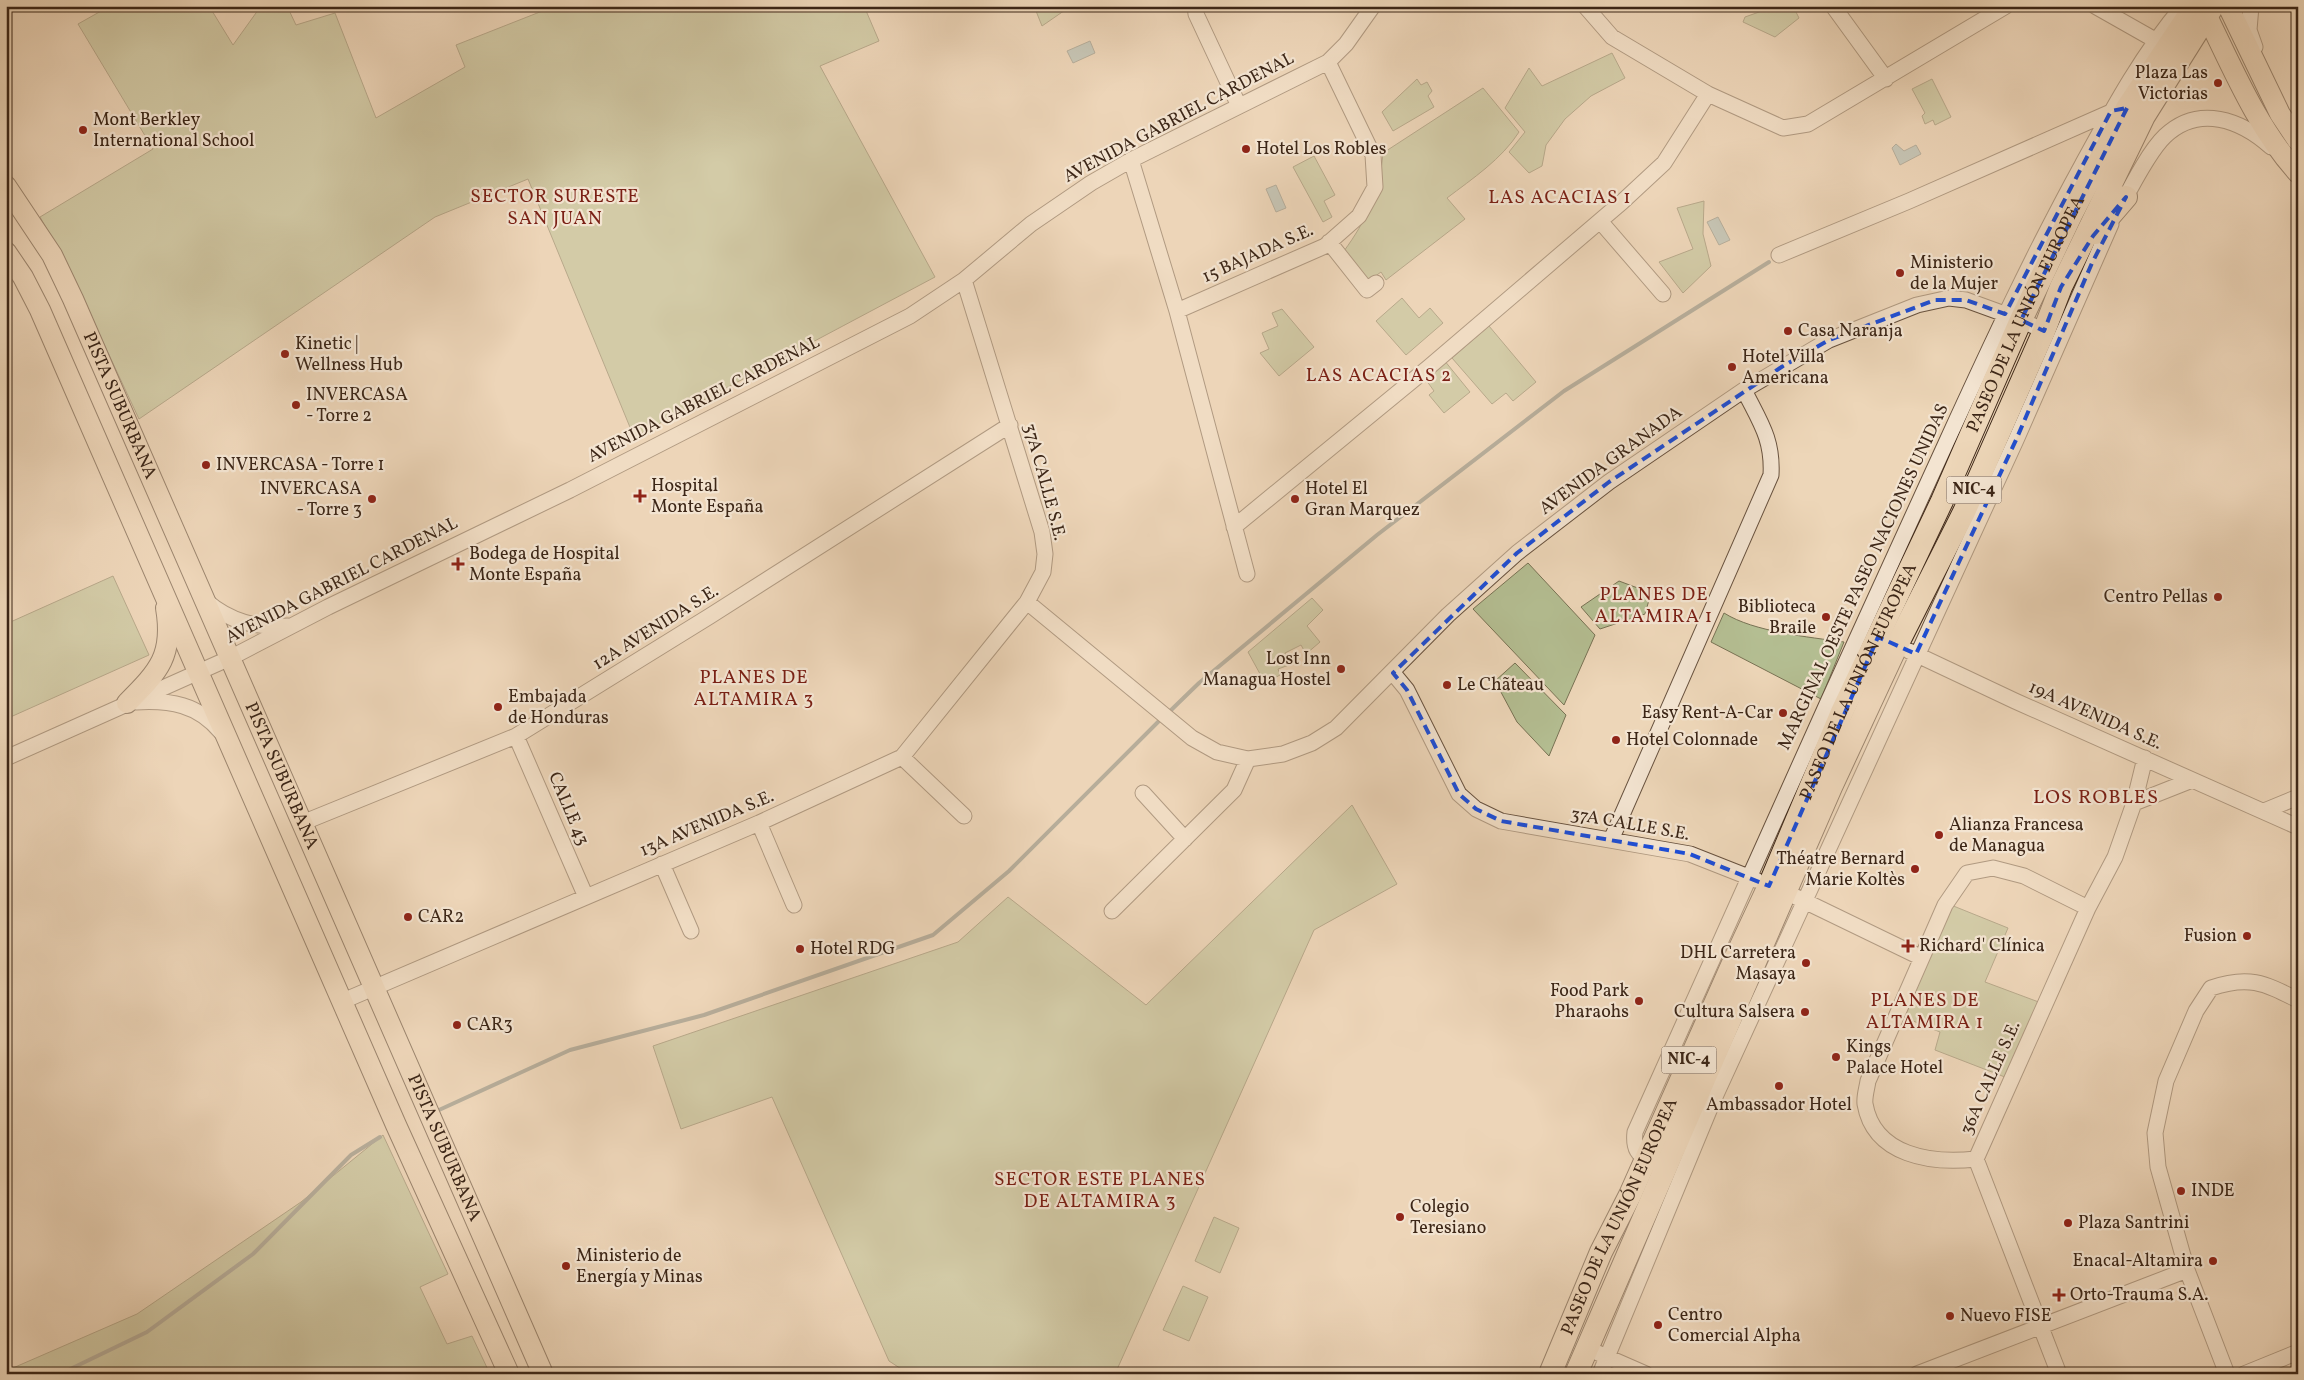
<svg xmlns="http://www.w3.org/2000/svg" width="2304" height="1380" font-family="Vollkorn,serif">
	<rect width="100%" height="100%" fill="#edd6b8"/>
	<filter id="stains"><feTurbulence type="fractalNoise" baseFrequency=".004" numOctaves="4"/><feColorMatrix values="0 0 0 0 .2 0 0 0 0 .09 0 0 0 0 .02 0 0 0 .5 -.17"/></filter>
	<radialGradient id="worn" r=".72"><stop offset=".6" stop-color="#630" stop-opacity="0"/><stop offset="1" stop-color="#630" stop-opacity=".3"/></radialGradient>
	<path fill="#b4be92" stroke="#787254" d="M 110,6 L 209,6 L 233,45 L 261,6 L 287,6 L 296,25 L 335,13 L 376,118 L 465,67 L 456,45 L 555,6 L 864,6 L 879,41 L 820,66 L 935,277 L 634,437 L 528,179 L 435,217 L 139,419 L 67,265 L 40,217 L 153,149 L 78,24 Z
		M 1034,6 L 1071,6 L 1042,26 Z
		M 1776,6 L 1793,6 L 1799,18 L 1775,37 L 1743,22 L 1745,17 Z
		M 1612,53 L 1625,78 L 1591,96 L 1565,119 L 1546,145 L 1542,166 L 1529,173 L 1509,152 L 1525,132 L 1505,108 L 1529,68 L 1542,86 Z
		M 1417,79 L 1421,85 L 1427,82 L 1432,91 L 1428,96 L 1434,107 L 1393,131 L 1382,112 Z
		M 1932,79 L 1951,117 L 1935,125 L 1933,120 L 1925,124 L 1922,116 L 1925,113 L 1912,89 Z
		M 1483,88 L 1519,132 C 1502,159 1472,179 1447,198 L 1465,219 L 1386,280 L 1381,272 L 1367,282 L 1344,251 C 1366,221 1380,191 1383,153 Z
		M 1314,156 L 1335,195 L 1324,201 L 1332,217 L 1323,222 L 1293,167 Z
		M 1704,201 L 1703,234 L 1711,266 L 1683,293 L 1659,262 L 1693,249 L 1677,208 Z
		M 1402,298 L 1419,318 L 1430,308 L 1443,323 L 1406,355 L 1376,321 Z
		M 1282,309 L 1314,347 L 1279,376 L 1260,353 L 1269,349 L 1262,333 L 1278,326 L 1272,313 Z
		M 1489,326 L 1536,382 L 1513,401 L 1506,393 L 1492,404 L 1452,358 Z
		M 1444,360 L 1470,392 L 1444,413 L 1429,395 L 1434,391 L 1424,377 Z
		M 1528,563 L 1595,635 L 1564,705 L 1473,609 Z
		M 113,576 L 149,655 L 6,719 L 6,624 Z
		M 1619,581 L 1651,593 L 1645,614 L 1600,629 L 1581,607 Z
		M 1312,598 L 1323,610 L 1307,626 L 1320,642 L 1306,654 L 1301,645 L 1285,653 L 1289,665 L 1278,669 L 1280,675 L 1265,683 L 1248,652 Z
		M 1724,613 C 1754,632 1809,637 1844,642 L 1821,699 L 1711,642 Z
		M 1515,663 L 1566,715 L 1549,756 L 1517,722 L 1495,681 Z
		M 1352,805 L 1397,884 L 1314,930 L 1115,1374 L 909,1374 L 889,1361 L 772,1097 L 681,1129 L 653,1046 L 958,942 L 1008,897 L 1146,1005 Z
		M 1946,903 L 2008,928 L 1985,982 L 2044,1004 L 2010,1079 L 1935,1050 L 1940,1032 L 1896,1014 Z
		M 383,1135 L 448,1274 L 420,1287 L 447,1344 L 472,1336 L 490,1374 L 6,1374 L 6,1371 L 137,1314 L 301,1202 Z
		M 1214,1217 L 1239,1228 L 1220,1273 L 1195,1261 Z
		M 1183,1286 L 1208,1297 L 1189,1341 L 1163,1330 Z"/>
	<path fill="#9bb7b7" stroke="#757d77" d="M 1090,41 L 1095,53 L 1073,63 L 1067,51 Z
		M 1896,144 L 1904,151 L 1916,145 L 1921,154 L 1900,165 L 1892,148 Z
		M 1276,185 L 1286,208 L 1276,212 L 1266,189 Z
		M 1718,217 L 1730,240 L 1719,245 L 1707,222 Z"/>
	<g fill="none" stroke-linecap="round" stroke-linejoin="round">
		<path stroke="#757d77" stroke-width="4" d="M 2294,37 L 2298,35
			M 1168,713 L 1199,683 L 1377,535 L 1564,391 L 1769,262
			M 439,1110 L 570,1050 L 704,1015 L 933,935 L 1009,871 L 1163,717
			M 60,1374 L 147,1332 L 253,1254 L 351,1155 L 380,1137"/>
		<defs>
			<path id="minor" d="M 1195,6 L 1196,14 L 1239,106
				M 1585,6 L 1612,37 L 1708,94 L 1783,128 L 1808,124 L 2006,6
				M 1833,6 L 1886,79
				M 2095,6 L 2155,40
				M 2251,6 L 2249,30 L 2255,47
				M 1131,160 L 1177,311 L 1247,574
				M 2122,204 C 2132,185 2150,150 2165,136 C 2199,104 2241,120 2271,147
				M 1600,221 L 1663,294
				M 1329,242 L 1367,290 L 1376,283
				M 1779,255 L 1909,201 L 2113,111
				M 1177,311 L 1325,246 L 1359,216 L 1375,187 L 1373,155 L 1328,62
				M 1234,527 L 1429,367 L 1622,202 L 1664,163 L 1708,94
				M 206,601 C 230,622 256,628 288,626
				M 1027,602 L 1192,738 L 1217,752 L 1248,759 L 1283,754 L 1312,743 L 1336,728 L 1448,615 L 1517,553 L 1609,482 L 1744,390 L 1829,340 L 1917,305 L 1949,298 L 1966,300 L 2021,320 L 2044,331
				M 1909,651 L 2015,701 L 2298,827
				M 1393,673 L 1407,690 L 1459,794 L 1476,809 L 1501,821 L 1690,854 L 1756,880
				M 136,702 C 170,700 198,704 221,732
				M 516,736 L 586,897
				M 902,757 L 964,816
				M 6,758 L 230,658 L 328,607 L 570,490 L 910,316 L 964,280 L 1031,224 L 1091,183 L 1131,160 L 1328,62 L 1346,44 L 1373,6
				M 1143,793 L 1185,839
				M 2134,803 L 2192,780
				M 2264,811 L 2298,797
				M 302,823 L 516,736 L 710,616 L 1010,425
				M 759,823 L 794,905
				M 1611,840 L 1771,475 C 1773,439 1760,422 1744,390
				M 662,864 L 691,931
				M 1796,897 L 1920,957
				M 1112,911 L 1234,790 L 1248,759
				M 343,1001 L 759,823 L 902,757 L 1027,602 L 1043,572 L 1045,554 L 1042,532 L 964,280
				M 1976,1159 C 1932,1164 1874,1156 1865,1104 C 1864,1097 1867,1088 1868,1081 L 1945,905 L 1967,873 L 1993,868 L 2024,876 L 2088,908
				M 1651,1163 C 1638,1155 1633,1149 1635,1132 C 1737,902 1841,672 1946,443 C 1989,349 2032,256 2082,165 C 2112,110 2142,54 2183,6
				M 1598,1353 L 1646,1374
				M 1600,1374 L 1713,1101 L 2016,440 L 2111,224
				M 1917,1374 L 2187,1270
				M 2059,1374 L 1976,1159 L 2088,908 L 2115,857 L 2134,803 L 2145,758
				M 2227,1374 L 2187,1270 L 2158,1167 L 2155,1133 L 2166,1081 L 2196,1011 L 2211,988 C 2249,975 2264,983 2298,1000
				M 2244,1374 L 2298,1352"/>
			<g id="major">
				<path d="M 2202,6 C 2231,64 2255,125 2298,173"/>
				<path d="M 2228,6 L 2280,114 L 2298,141"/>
				<path id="s1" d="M 6,186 L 52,255 L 73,299 L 543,1374"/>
				<path d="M 6,252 L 23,277 L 40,310 L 396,1125 L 509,1374"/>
				<path d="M 127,703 C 159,671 174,655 166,608"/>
			</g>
			<g id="highway">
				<path d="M 2095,233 L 2126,197"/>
				<path id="s2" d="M 1550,1374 L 1601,1252 L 1630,1195 L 1734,961 L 1769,886 L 1842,712 L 1942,501 L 2021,320 L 2071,215 L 2127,108 L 2195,6"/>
				<path d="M 1576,1374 L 1831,787 L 1897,645 L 1964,512 L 2044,331 L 2061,287 L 2144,116 L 2213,6"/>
			</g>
		</defs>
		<use href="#minor" stroke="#68523f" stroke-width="17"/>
		<use href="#major" stroke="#3c2617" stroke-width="22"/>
		<use href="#highway" stroke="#3c2617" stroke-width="24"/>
		<use href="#minor" stroke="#f3e4d1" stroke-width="15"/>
		<use href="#major" stroke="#edd6b8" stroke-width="20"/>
		<use href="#highway" stroke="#edd6b8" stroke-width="22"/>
	</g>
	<path d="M0 0H2304V1380H0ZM 2127,108 L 2021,320 L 2044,331 L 2061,287 L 2093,236 L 2126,197 L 2092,263 L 2016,440 L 1916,654 L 1878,637 L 1769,886 L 1690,854 L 1501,821 L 1476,809 L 1459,794 L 1407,690 L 1393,673 L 1517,553 L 1609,482 L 1783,366 L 1829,340 L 1935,300 L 1966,300 L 2005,314 L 2111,111 Z" fill="#edd6b8" fill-opacity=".55" fill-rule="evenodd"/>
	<path fill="none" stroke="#1d4ed8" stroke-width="4" stroke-dasharray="10 6" stroke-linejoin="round" d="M 2127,108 L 2021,320 L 2044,331 L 2061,287 L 2093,236 L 2126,197 L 2092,263 L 2016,440 L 1916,654 L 1878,637 L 1769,886 L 1690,854 L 1501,821 L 1476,809 L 1459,794 L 1407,690 L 1393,673 L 1517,553 L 1609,482 L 1783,366 L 1829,340 L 1935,300 L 1966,300 L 2005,314 L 2111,111 Z"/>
	<g fill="#8f2418" stroke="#f3e4d1" stroke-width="2">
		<circle cx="2218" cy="83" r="5"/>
		<circle cx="83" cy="130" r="5"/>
		<circle cx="1246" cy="149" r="5"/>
		<circle cx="1900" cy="273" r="5"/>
		<circle cx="1788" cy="331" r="5"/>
		<circle cx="285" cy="354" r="5"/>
		<circle cx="1732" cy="367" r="5"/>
		<circle cx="296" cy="405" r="5"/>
		<circle cx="206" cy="465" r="5"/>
		<path d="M637.5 488.5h5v5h5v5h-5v5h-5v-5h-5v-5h5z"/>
		<circle cx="372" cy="499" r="5"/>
		<circle cx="1295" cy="499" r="5"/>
		<path d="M455.5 556.5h5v5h5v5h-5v5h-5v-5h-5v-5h5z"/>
		<circle cx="2218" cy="597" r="5"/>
		<circle cx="1826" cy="617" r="5"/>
		<circle cx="1341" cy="669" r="5"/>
		<circle cx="1447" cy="685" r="5"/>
		<circle cx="498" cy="707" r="5"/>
		<circle cx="1783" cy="713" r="5"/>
		<circle cx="1616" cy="740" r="5"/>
		<circle cx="1939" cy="835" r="5"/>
		<circle cx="1915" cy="869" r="5"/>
		<circle cx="408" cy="917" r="5"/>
		<circle cx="2247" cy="936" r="5"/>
		<path d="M1905.5 938.5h5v5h5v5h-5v5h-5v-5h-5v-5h5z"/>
		<circle cx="800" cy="949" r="5"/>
		<circle cx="1806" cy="963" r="5"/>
		<circle cx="1639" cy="1001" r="5"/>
		<circle cx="1805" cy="1012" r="5"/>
		<circle cx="457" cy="1025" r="5"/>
		<circle cx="1836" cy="1057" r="5"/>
		<circle cx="1779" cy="1086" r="5"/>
		<circle cx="2181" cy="1191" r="5"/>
		<circle cx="1400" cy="1217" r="5"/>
		<circle cx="2068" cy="1223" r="5"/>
		<circle cx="2213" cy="1261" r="5"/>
		<circle cx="566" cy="1266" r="5"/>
		<path d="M2056.5 1287.5h5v5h5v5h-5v5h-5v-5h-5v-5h5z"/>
		<circle cx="1950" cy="1316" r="5"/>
		<circle cx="1658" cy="1325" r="5"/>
	</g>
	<g text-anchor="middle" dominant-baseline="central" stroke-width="4.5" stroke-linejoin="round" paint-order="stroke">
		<g fill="#f3e4d1" stroke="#735f4f" stroke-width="1">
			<rect x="1946.5" y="476.5" width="55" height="27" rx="4"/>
			<rect x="1661.5" y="1046.5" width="55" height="27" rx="4"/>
		</g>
		<g font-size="16" font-weight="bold" fill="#3c2617">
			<text x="1974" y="490">NIC-4</text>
			<text x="1689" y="1060">NIC-4</text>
		</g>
		<g font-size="18" fill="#3c2617" stroke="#f3e4d1" text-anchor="start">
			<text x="2208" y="73" text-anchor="end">Plaza Las<tspan x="2208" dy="21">Victorias</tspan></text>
			<text x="93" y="120">Mont Berkley<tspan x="93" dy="21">International School</tspan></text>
			<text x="1256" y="149">Hotel Los Robles</text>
			<text x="1910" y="263">Ministerio<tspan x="1910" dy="21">de la Mujer</tspan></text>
			<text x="1798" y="331">Casa Naranja</text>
			<text x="295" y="344">Kinetic |<tspan x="295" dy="21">Wellness Hub</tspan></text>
			<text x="1742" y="357">Hotel Villa<tspan x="1742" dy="21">Americana</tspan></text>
			<text x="306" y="395">INVERCASA<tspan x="306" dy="21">- Torre 2</tspan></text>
			<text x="216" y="465">INVERCASA - Torre 1</text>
			<text x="651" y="486">Hospital<tspan x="651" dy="21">Monte España</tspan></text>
			<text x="362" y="489" text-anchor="end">INVERCASA<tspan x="362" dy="21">- Torre 3</tspan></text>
			<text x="1305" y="489">Hotel El<tspan x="1305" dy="21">Gran Marquez</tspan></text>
			<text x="469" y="554">Bodega de Hospital<tspan x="469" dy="21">Monte España</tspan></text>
			<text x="2208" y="597" text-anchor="end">Centro Pellas</text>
			<text x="1816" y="607" text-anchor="end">Biblioteca<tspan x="1816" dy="21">Braile</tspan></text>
			<text x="1331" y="659" text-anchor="end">Lost Inn<tspan x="1331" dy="21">Managua Hostel</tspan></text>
			<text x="1457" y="685">Le Chãteau</text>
			<text x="508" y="697">Embajada<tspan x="508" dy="21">de Honduras</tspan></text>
			<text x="1773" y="713" text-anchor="end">Easy Rent-A-Car</text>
			<text x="1626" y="740">Hotel Colonnade</text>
			<text x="1949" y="825">Alianza Francesa<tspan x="1949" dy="21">de Managua</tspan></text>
			<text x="1905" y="859" text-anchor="end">Théatre Bernard<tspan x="1905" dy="21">Marie Koltès</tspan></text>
			<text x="418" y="917">CAR2</text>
			<text x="2237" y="936" text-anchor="end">Fusion</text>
			<text x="1919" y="946">Richard' Clínica</text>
			<text x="810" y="949">Hotel RDG</text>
			<text x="1796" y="953" text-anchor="end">DHL Carretera<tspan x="1796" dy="21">Masaya</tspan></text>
			<text x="1629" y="991" text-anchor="end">Food Park<tspan x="1629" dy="21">Pharaohs</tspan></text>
			<text x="1795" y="1012" text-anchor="end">Cultura Salsera</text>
			<text x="467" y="1025">CAR3</text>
			<text x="1846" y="1047">Kings<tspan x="1846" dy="21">Palace Hotel</tspan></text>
			<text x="1779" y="1105" text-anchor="middle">Ambassador Hotel</text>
			<text x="2191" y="1191">INDE</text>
			<text x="1410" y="1207">Colegio<tspan x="1410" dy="21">Teresiano</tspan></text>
			<text x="2078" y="1223">Plaza Santrini</text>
			<text x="576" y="1256">Ministerio de<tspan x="576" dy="21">Energía y Minas</tspan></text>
			<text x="2203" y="1261" text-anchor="end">Enacal-Altamira</text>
			<text x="2070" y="1295">Orto-Trauma S.A.</text>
			<text x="1668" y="1315">Centro<tspan x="1668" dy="21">Comercial Alpha</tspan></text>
			<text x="1960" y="1316">Nuevo FISE</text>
		</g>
		<g font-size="18" fill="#3c2617" stroke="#f3e4d1">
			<text transform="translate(1179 118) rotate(-28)">AVENIDA GABRIEL CARDENAL</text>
			<text transform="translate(1258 254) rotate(-24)">15 BAJADA S.E.</text>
			<text stroke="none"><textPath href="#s2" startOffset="1162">PASEO DE LA UNIÓN EUROPEA</textPath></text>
			<text transform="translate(704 400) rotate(-27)">AVENIDA GABRIEL CARDENAL</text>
			<text stroke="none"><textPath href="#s1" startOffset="248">PISTA SUBURBANA</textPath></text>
			<text transform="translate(1611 461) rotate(-36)">AVENIDA GRANADA</text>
			<text transform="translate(1044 482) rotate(75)">37A CALLE S.E.</text>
			<text transform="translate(1864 577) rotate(-65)">MARGINAL OESTE PASEO NACIONES UNIDAS</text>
			<text transform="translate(342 581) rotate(-27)">AVENIDA GABRIEL CARDENAL</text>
			<text transform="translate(656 628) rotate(-32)">12A AVENIDA S.E.</text>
			<text stroke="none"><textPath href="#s2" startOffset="758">PASEO DE LA UNIÓN EUROPEA</textPath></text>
			<text transform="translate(2095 716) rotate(24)">19A AVENIDA S.E.</text>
			<text stroke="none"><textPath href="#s1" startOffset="652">PISTA SUBURBANA</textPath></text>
			<text transform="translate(568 809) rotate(67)">CALLE 43</text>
			<text transform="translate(707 824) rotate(-23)">13A AVENIDA S.E.</text>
			<text transform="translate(1630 825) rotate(10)">37A CALLE S.E.</text>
			<text transform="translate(1991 1078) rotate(-66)">36A CALLE S.E.</text>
			<text stroke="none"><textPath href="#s1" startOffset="1058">PISTA SUBURBANA</textPath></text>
			<text stroke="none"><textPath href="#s2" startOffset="172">PASEO DE LA UNIÓN EUROPEA</textPath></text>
		</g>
		<g font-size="19" letter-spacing="1" fill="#7a1f14" stroke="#f3e4d1">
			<text x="555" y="197">SECTOR SURESTE<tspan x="555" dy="22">SAN JUAN</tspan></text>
			<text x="1560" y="198">LAS ACACIAS 1</text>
			<text x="1379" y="376">LAS ACACIAS 2</text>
			<text x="1654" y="595">PLANES DE<tspan x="1654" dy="22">ALTAMIRA 1</tspan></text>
			<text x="754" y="678">PLANES DE<tspan x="754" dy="22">ALTAMIRA 3</tspan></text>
			<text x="1925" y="1001">PLANES DE<tspan x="1925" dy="22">ALTAMIRA 1</tspan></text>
			<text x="1100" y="1180">SECTOR ESTE PLANES<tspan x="1100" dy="22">DE ALTAMIRA 3</tspan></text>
		</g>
		<g font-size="20" letter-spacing="1" fill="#7a1f14" stroke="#f3e4d1">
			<text x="2096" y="798">LOS ROBLES</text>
		</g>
	</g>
	<rect width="2304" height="1380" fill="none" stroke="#edd6b8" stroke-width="25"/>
	<rect x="8" y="8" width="2289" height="1365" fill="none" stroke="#3c2617" stroke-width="2.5"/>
	<rect x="12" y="12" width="2279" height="1355" fill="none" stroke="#3c2617"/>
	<rect width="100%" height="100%" filter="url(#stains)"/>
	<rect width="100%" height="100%" fill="url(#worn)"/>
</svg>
